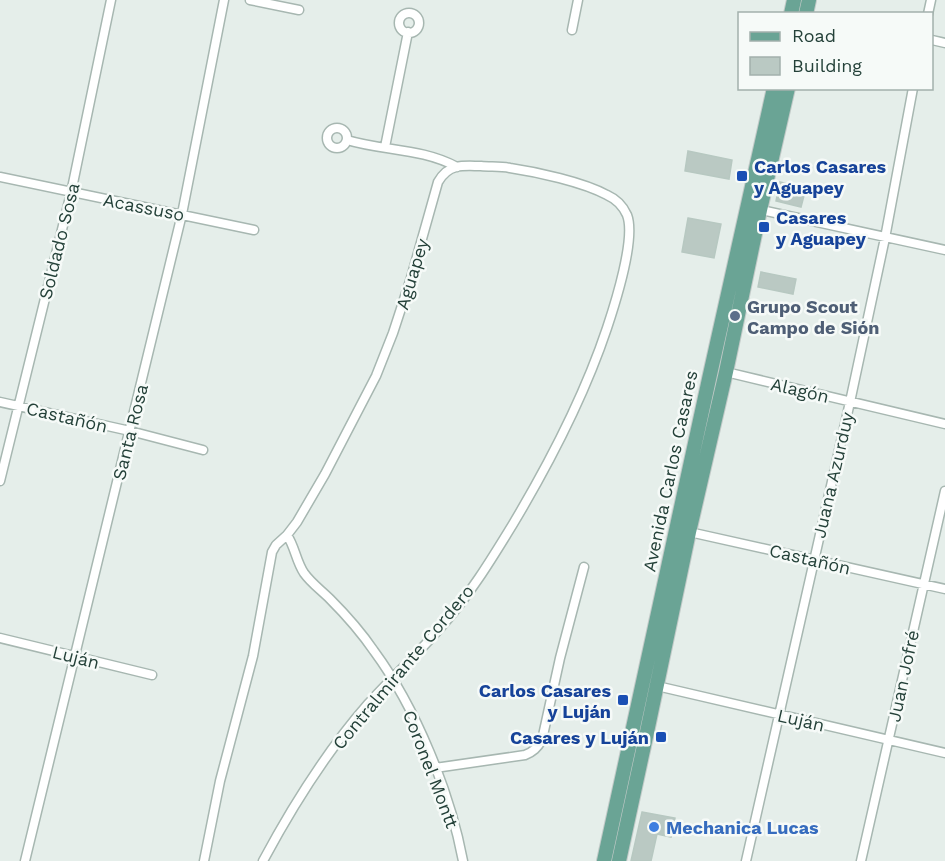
<svg xmlns="http://www.w3.org/2000/svg" width="945" height="861" font-family="'Work Sans',sans-serif">
	<rect width="100%" height="100%" fill="#e5eeea"/>
	<path fill="#bac9c3" stroke="#b7c8c1" stroke-width="1.5" d="M 688,151 L 732,160 L 729,179 L 685,171 Z
		M 780,182 L 806,188 L 801,207 L 776,201 Z
		M 688,218 L 721,224 L 714,258 L 682,252 Z
		M 761,272 L 796,279 L 793,294 L 758,287 Z
		M 642,812 L 675,818 L 671,837 L 657,834 L 651,861 L 631,861 Z"/>
	<g fill="none" stroke-linecap="round" stroke-linejoin="round">
		<defs>
			<path id="minor" d="M 250,0 L 299,10
				M399 23a10 10 0 1 1 20 0a10 10 0 1 1-20 0Z
				M 928,14 L 931,0
				M 572,30 L 578,0
				M 932,40 L 945,43
				M327 138a10 10 0 1 1 20 0a10 10 0 1 1-20 0Z
				M 347,140 C 383,151 422,148 457,167
				M 385,147 L 408,32
				M 0,177 L 254,230
				M 757,209 L 945,250
				M 726,372 L 945,424
				M 0,402 L 130,431 L 203,450
				M 0,481 L 71,193 L 111,0
				M 685,531 L 945,589
				M 287,535 C 295,547 296,561 304,573 C 311,583 321,590 330,599 C 346,615 361,632 374,651 C 416,708 450,792 463,861
				M 0,638 L 152,675
				M 657,686 L 945,753
				M 435,768 L 525,755 C 533,752 537,748 542,740 L 560,658 L 584,567
				M 25,861 L 182,214 L 224,0
				M 204,861 L 220,781 L 253,656 L 272,552 L 276,545 L 287,535 L 297,522 L 325,474 L 376,376 L 393,333 L 411,278 L 438,182 C 442,175 448,169 456,167 C 464,165 473,166 481,166 C 490,167 500,166 510,168 C 537,172 583,182 607,195 C 616,199 623,206 627,215 C 636,238 615,304 607,328 C 584,397 550,462 513,524 C 491,560 469,596 441,627 C 418,654 391,678 368,704 C 326,752 293,805 263,861
				M 746,861 L 850,402 L 885,238 L 913,88
				M 861,861 L 945,491"/>
			<path id="primary" d="M 791,14 L 794,0
				M 806,14 L 809,0
				M 604,861 L 709,379 L 774,88
				M 619,861 L 647,732 L 689,532 L 726,372 L 760,210 L 788,88"/>
		</defs>
		<use href="#minor" stroke="#a7b7b1" stroke-width="11"/>
		<use href="#primary" stroke="#c2cac8" stroke-width="16"/>
		<use href="#minor" stroke="#fff" stroke-width="8"/>
		<use href="#primary" stroke="#6aa495" stroke-width="14"/>
	</g>
	<g fill="#1a4fb4" stroke="#f6faf8" stroke-width="2">
		<rect x="736" y="170" width="12" height="12" rx="3"/>
		<rect x="758" y="221" width="12" height="12" rx="3"/>
		<rect x="617" y="694" width="12" height="12" rx="3"/>
		<rect x="655" y="731" width="12" height="12" rx="3"/>
	</g>
	<circle fill="#5c6f8a" stroke="#f6faf8" stroke-width="2" cx="735" cy="316" r="6"/>
	<circle fill="#3f7fe0" stroke="#f6faf8" stroke-width="2" cx="654" cy="827" r="6"/>
	<g text-anchor="middle" dominant-baseline="central" stroke-width="5" stroke-linejoin="round" paint-order="stroke">
		<g font-size="18" font-weight="bold" fill="#164399" stroke="#f6faf8" text-anchor="start">
			<text x="754" y="166">Carlos Casares<tspan x="754" dy="21">y Aguapey</tspan></text>
			<text x="776" y="217">Casares<tspan x="776" dy="21">y Aguapey</tspan></text>
			<text x="611" y="690" text-anchor="end">Carlos Casares<tspan x="611" dy="21">y Luján</tspan></text>
			<text x="649" y="737" text-anchor="end">Casares y Luján</text>
		</g>
		<g font-size="18" fill="#244139" stroke="#f6faf8">
			<text transform="translate(144 207) rotate(11)">Acassuso</text>
			<text transform="translate(59 241) rotate(-76)">Soldado Sosa</text>
			<text transform="translate(412 274) rotate(-73)">Aguapey</text>
			<text transform="translate(800 390) rotate(13)">Alagón</text>
			<text transform="translate(67 417) rotate(13)">Castañón</text>
			<text transform="translate(130 432) rotate(-76)">Santa Rosa</text>
			<text transform="translate(670 471) rotate(-78)">Avenida Carlos Casares</text>
			<text transform="translate(833 475) rotate(-77)">Juana Azurduy</text>
			<text transform="translate(810 559) rotate(13)">Castañón</text>
			<text transform="translate(76 657) rotate(14)">Luján</text>
			<text transform="translate(403 667) rotate(-50)">Contralmirante Cordero</text>
			<text transform="translate(903 676) rotate(-78)">Juan Jofré</text>
			<text transform="translate(801 720) rotate(13)">Luján</text>
			<text transform="translate(431 769) rotate(69)">Coronel Montt</text>
		</g>
		<g font-size="18" font-weight="bold" fill="#4e5e75" stroke="#f6faf8" text-anchor="start">
			<text x="747" y="306">Grupo Scout<tspan x="747" dy="21">Campo de Sión</tspan></text>
		</g>
		<g font-size="18" font-weight="bold" fill="#366cbe" stroke="#f6faf8" text-anchor="start">
			<text x="666" y="827">Mechanica Lucas</text>
		</g>
	</g>
	<rect x="738" y="12" width="195" height="78" fill="#f6faf8" stroke="#a2b0ac" stroke-width="1.5"/>
	<rect x="750" y="32" width="30" height="9" fill="#6aa495" stroke="#a2b0ac" stroke-width="1.5"/>
	<text x="792" y="42" font-size="18" fill="#244139">Road</text>
	<rect x="750" y="57" width="30" height="18" fill="#bac9c3" stroke="#a2b0ac" stroke-width="1.5"/>
	<text x="792" y="72" font-size="18" fill="#244139">Building</text>
</svg>
